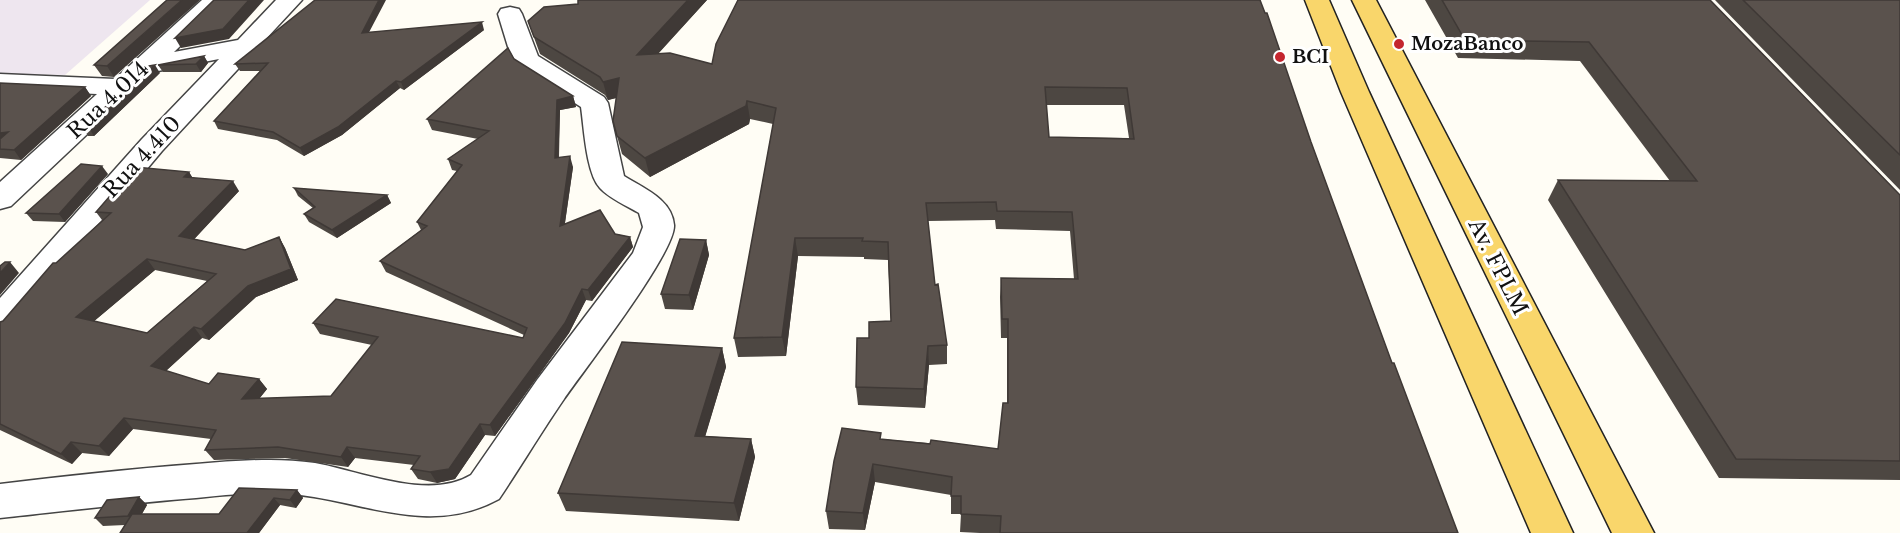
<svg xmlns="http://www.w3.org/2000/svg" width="1900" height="533" font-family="'Libre Baskerville',serif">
	<rect width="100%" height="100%" fill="#fffdf5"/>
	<path fill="#eee6ef" d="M 0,0 L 150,0 L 65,75 L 0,74 Z"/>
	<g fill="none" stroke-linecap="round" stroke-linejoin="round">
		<defs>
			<path id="minor" d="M 202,0 L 228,0 L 174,52 L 238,40 L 276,0 L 302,0 L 162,151 L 12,330 L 0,334 L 0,298 L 142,139 L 219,59 L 153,72 L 11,206 L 0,209 L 0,182 L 97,94 L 0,90 L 0,74 L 115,79 Z
				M 510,7 L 519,9 L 522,14 L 538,56 L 604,97 L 608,103 L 624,176 C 643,188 672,199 674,225 C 676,252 584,370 564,399 C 542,431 521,466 499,499 C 437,533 379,508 314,497 C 275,490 235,494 196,498 C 130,503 65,511 0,518 L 0,484 C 65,476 131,469 196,464 C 235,461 276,457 315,463 C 360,471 429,501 471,475 L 537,380 L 633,253 L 643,227 L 639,213 C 627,206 609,198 600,188 C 586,173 584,127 581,107 L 519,67 L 509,50 L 498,14 L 501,9 Z"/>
			<path id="major" d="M 1305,0 L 1329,0 L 1369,92 L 1573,533 L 1531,533 L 1341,92 Z
				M 1352,0 L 1376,0 L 1654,533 L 1612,533 Z"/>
		</defs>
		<use href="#minor" stroke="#444" stroke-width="3"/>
		<use href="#major" stroke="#222" stroke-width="3"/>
		<use href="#minor" fill="#fff" fill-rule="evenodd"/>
		<use href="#major" fill="#f9d66b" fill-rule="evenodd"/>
	</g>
	<path fill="#4d4742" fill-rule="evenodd" d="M 167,0 L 114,77 L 102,76 L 94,65 Z
		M 578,0 L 707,0 L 658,54 L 712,64 L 1260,0 L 1311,142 L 1392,363 L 1458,533 L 980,533 L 960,532 L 961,514 L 951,514 L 951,495 L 875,482 L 865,530 L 829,529 L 826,511 L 881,439 L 998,449 L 1007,403 L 1007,338 L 1001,338 L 1000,297 L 1001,278 L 1074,279 L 1070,231 L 996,229 L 995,220 L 928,221 L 935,285 L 947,345 L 947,364 L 929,365 L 925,408 L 858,405 L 856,387 L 869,338 L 891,321 L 888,260 L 864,259 L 864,257 L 798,256 L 786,356 L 738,357 L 734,338 L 773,124 L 750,119 L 749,124 L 650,177 L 622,154 L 617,136 L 616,98 L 608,100 L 605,95 L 540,54 L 528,21 L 578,4 ZM 1046,105 L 1124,105 L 1129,138 L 1049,137 Z
		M 1425,0 L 1710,0 L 1900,195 L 1900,480 L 1719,478 L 1548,200 L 1558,180 L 1670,181 L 1580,61 L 1458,58 Z
		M 1715,0 L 1900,0 L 1900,190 Z
		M 484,30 L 404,90 L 400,88 L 342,135 L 304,156 L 277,140 L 218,129 L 214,121 L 260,71 L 240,71 L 235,64 L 369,32 Z
		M 204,56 L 208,63 L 201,72 L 163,72 L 158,65 Z
		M 514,59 L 573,96 L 576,107 L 560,110 L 559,157 L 573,167 L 565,223 L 630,237 L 633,247 L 592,301 L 586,300 L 569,333 L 495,436 L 485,435 L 455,479 L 437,483 L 418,479 L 411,469 L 414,465 L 355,458 L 348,467 L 285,458 L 214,460 L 205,450 L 211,439 L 133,429 L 109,456 L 82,453 L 72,464 L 0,430 L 0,322 L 3,321 L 102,220 L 96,212 L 189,172 L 192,178 L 239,191 L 194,239 L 245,250 L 279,237 L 285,248 L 298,280 L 256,297 L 209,340 L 202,338 L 166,371 L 209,384 L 259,379 L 267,389 L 259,399 L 331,396 L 372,345 L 320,334 L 313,323 L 523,338 L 524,335 L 386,272 L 380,261 L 421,230 L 417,222 L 457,171 L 452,170 L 448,159 L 478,139 L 432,130 L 427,119 ZM 155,270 L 207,281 L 147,333 L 94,321 Z
		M 160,73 L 94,136 L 88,136 L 83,128 Z
		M 0,83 L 85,87 L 91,96 L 21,160 L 0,158 Z
		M 108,174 L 65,222 L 33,221 L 26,213 Z
		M 294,188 L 387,195 L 391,203 L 337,238 L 309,222 L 304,214 L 313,208 L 298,196 Z
		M 706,240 L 709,255 L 693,310 L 665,309 L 661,294 Z
		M 722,348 L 726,367 L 705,436 L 751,439 L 755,457 L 739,521 L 566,511 L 558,493 Z
		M 297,490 L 303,498 L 296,508 L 280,505 L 259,533 L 120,533 L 125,525 L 103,526 L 95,518 L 139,497 L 147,505 L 142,514 L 219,514 Z"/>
	<path fill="#3f3936" d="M 182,0 L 200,0 L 114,77 L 107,66 Z
		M 249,0 L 264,0 L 229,39 L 181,48 L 175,38 Z
		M 379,0 L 386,0 L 365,40 L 362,33 Z
		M 688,0 L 707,0 L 641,72 L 637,55 Z
		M 482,22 L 484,30 L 404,90 L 401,82 Z
		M 204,56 L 208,63 L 201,72 L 196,64 Z
		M 155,65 L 160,73 L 94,136 L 89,128 Z
		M 619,78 L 624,96 L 608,100 L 603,82 Z
		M 396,81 L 400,88 L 342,135 L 304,156 L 300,148 Z
		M 85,87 L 91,96 L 21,160 L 14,150 Z
		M 573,96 L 576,107 L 560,110 L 558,168 L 555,158 L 557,100 Z
		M 747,101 L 750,119 L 749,124 L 650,177 L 645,158 Z
		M 8,132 L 0,144 L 0,133 Z
		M 570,156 L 573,167 L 563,236 L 560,226 Z
		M 102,166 L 108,174 L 65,222 L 59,214 Z
		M 189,172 L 196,183 L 184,177 Z
		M 233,181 L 239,191 L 187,247 L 179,236 Z
		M 387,195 L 391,203 L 337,238 L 332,230 Z
		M 279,237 L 285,248 L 298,280 L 256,297 L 209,340 L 201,329 Z
		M 630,237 L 633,247 L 592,301 L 588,290 Z
		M 795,238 L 798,256 L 786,356 L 782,337 Z
		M 706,240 L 709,255 L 693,310 L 689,295 Z
		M 147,259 L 155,270 L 86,328 L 76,317 Z
		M 10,262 L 19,273 L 0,295 L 0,273 Z
		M 582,289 L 586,300 L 569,333 L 495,436 L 490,425 Z
		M 194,327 L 202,338 L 159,377 L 151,366 Z
		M 928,346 L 929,365 L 925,408 L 924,389 Z
		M 722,348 L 726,367 L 700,454 L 695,436 Z
		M 259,379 L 267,389 L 250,410 L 242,399 Z
		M 124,418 L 133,429 L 109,456 L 99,446 Z
		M 480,424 L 485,435 L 455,479 L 437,483 L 430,472 Z
		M 751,439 L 755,457 L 739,521 L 734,503 Z
		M 71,442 L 82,453 L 72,464 L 61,454 Z
		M 347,447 L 355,458 L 348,467 L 341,457 Z
		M 873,464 L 875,482 L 865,530 L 863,513 Z
		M 297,490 L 303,498 L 296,508 L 290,500 Z
		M 139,497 L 147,505 L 136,524 L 128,516 Z
		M 274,498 L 280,505 L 259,533 L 247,533 Z"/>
	<path fill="#5a524d" stroke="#3f3936" stroke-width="1.5" fill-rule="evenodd" d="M 167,0 L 182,0 L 107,66 L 94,65 Z
		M 214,0 L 249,0 L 223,29 L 175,38 Z
		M 315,0 L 379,0 L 362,33 L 482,22 L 401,82 L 396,81 L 338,127 L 300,148 L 273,132 L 214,121 L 268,63 L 235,64 Z
		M 578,0 L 688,0 L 637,55 L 670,53 L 712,64 L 716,44 L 738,0 L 1260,0 L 1265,13 L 1267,13 L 1311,142 L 1392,363 L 1394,363 L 1458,533 L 1000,533 L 1001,516 L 961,514 L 961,496 L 951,496 L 952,477 L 873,464 L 863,513 L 826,511 L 834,461 L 842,428 L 881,433 L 880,439 L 930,444 L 931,440 L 998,449 L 1003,403 L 1008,403 L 1008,319 L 1002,319 L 1001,278 L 1078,279 L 1072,212 L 997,211 L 996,202 L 926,203 L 935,285 L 938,284 L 947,345 L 928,346 L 924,389 L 856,387 L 857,338 L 869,338 L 869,322 L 891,321 L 888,242 L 862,241 L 863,238 L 795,238 L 782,337 L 734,338 L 776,108 L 747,101 L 746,106 L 645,158 L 617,136 L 613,121 L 619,78 L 603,82 L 600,77 L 534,37 L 528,21 L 544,7 L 578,4 ZM 1045,87 L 1127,88 L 1134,139 L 1049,137 Z
		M 1442,0 L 1710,0 L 1900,195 L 1900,461 L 1736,459 L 1558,180 L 1697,181 L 1589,42 L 1465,40 Z
		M 1743,0 L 1900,0 L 1900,155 Z
		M 508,48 L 514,59 L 573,96 L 557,100 L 555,158 L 570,156 L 560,226 L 600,210 L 615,234 L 630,237 L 588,290 L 582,289 L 565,323 L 490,425 L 480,424 L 449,469 L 430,472 L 411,469 L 420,456 L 347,447 L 341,457 L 278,447 L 205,450 L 216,430 L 124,418 L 99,446 L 71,442 L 61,454 L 0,424 L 0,322 L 3,321 L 53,263 L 56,263 L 111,213 L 96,212 L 135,167 L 189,172 L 184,177 L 233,181 L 179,236 L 245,250 L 279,237 L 291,269 L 248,286 L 201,329 L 194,327 L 151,366 L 209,384 L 218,373 L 259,379 L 242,399 L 331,396 L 378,337 L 313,323 L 336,299 L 523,338 L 527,328 L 380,261 L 427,226 L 417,222 L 462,165 L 448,159 L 489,131 L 427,119 ZM 147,259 L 216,274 L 147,333 L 76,317 Z
		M 204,56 L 196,64 L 158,65 Z
		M 155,65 L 89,128 L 83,128 L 149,66 Z
		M 0,83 L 85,87 L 14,150 L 0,149 L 0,139 L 8,132 L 0,133 Z
		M 81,164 L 102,166 L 59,214 L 26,213 Z
		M 294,188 L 387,195 L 332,230 L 304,214 L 315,207 Z
		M 680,239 L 706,240 L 689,295 L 661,294 Z
		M 5,262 L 10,262 L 0,273 L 0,266 Z
		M 622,342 L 722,348 L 695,436 L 751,439 L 734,503 L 558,493 Z
		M 239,488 L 297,490 L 290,500 L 274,498 L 247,533 L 120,533 L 132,514 L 219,514 Z
		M 139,497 L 128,516 L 95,518 L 107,500 Z"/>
	<g fill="#c4262e" stroke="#fff" stroke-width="2">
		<circle cx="1399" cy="44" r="6"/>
		<circle cx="1280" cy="57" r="6"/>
	</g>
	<g text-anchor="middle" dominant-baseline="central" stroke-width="6" stroke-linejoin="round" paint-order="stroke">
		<g font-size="18" font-weight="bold" fill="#111" stroke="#fff" text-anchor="start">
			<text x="1411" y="44">MozaBanco</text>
			<text x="1292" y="57">BCI</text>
		</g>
		<g font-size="21" fill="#111" stroke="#fff">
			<text transform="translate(108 100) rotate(-43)">Rua 4.014</text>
			<text transform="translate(142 157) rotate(-47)">Rua 4.410</text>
			<text transform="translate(1498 267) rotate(63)">Av. FPLM</text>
		</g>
	</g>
</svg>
